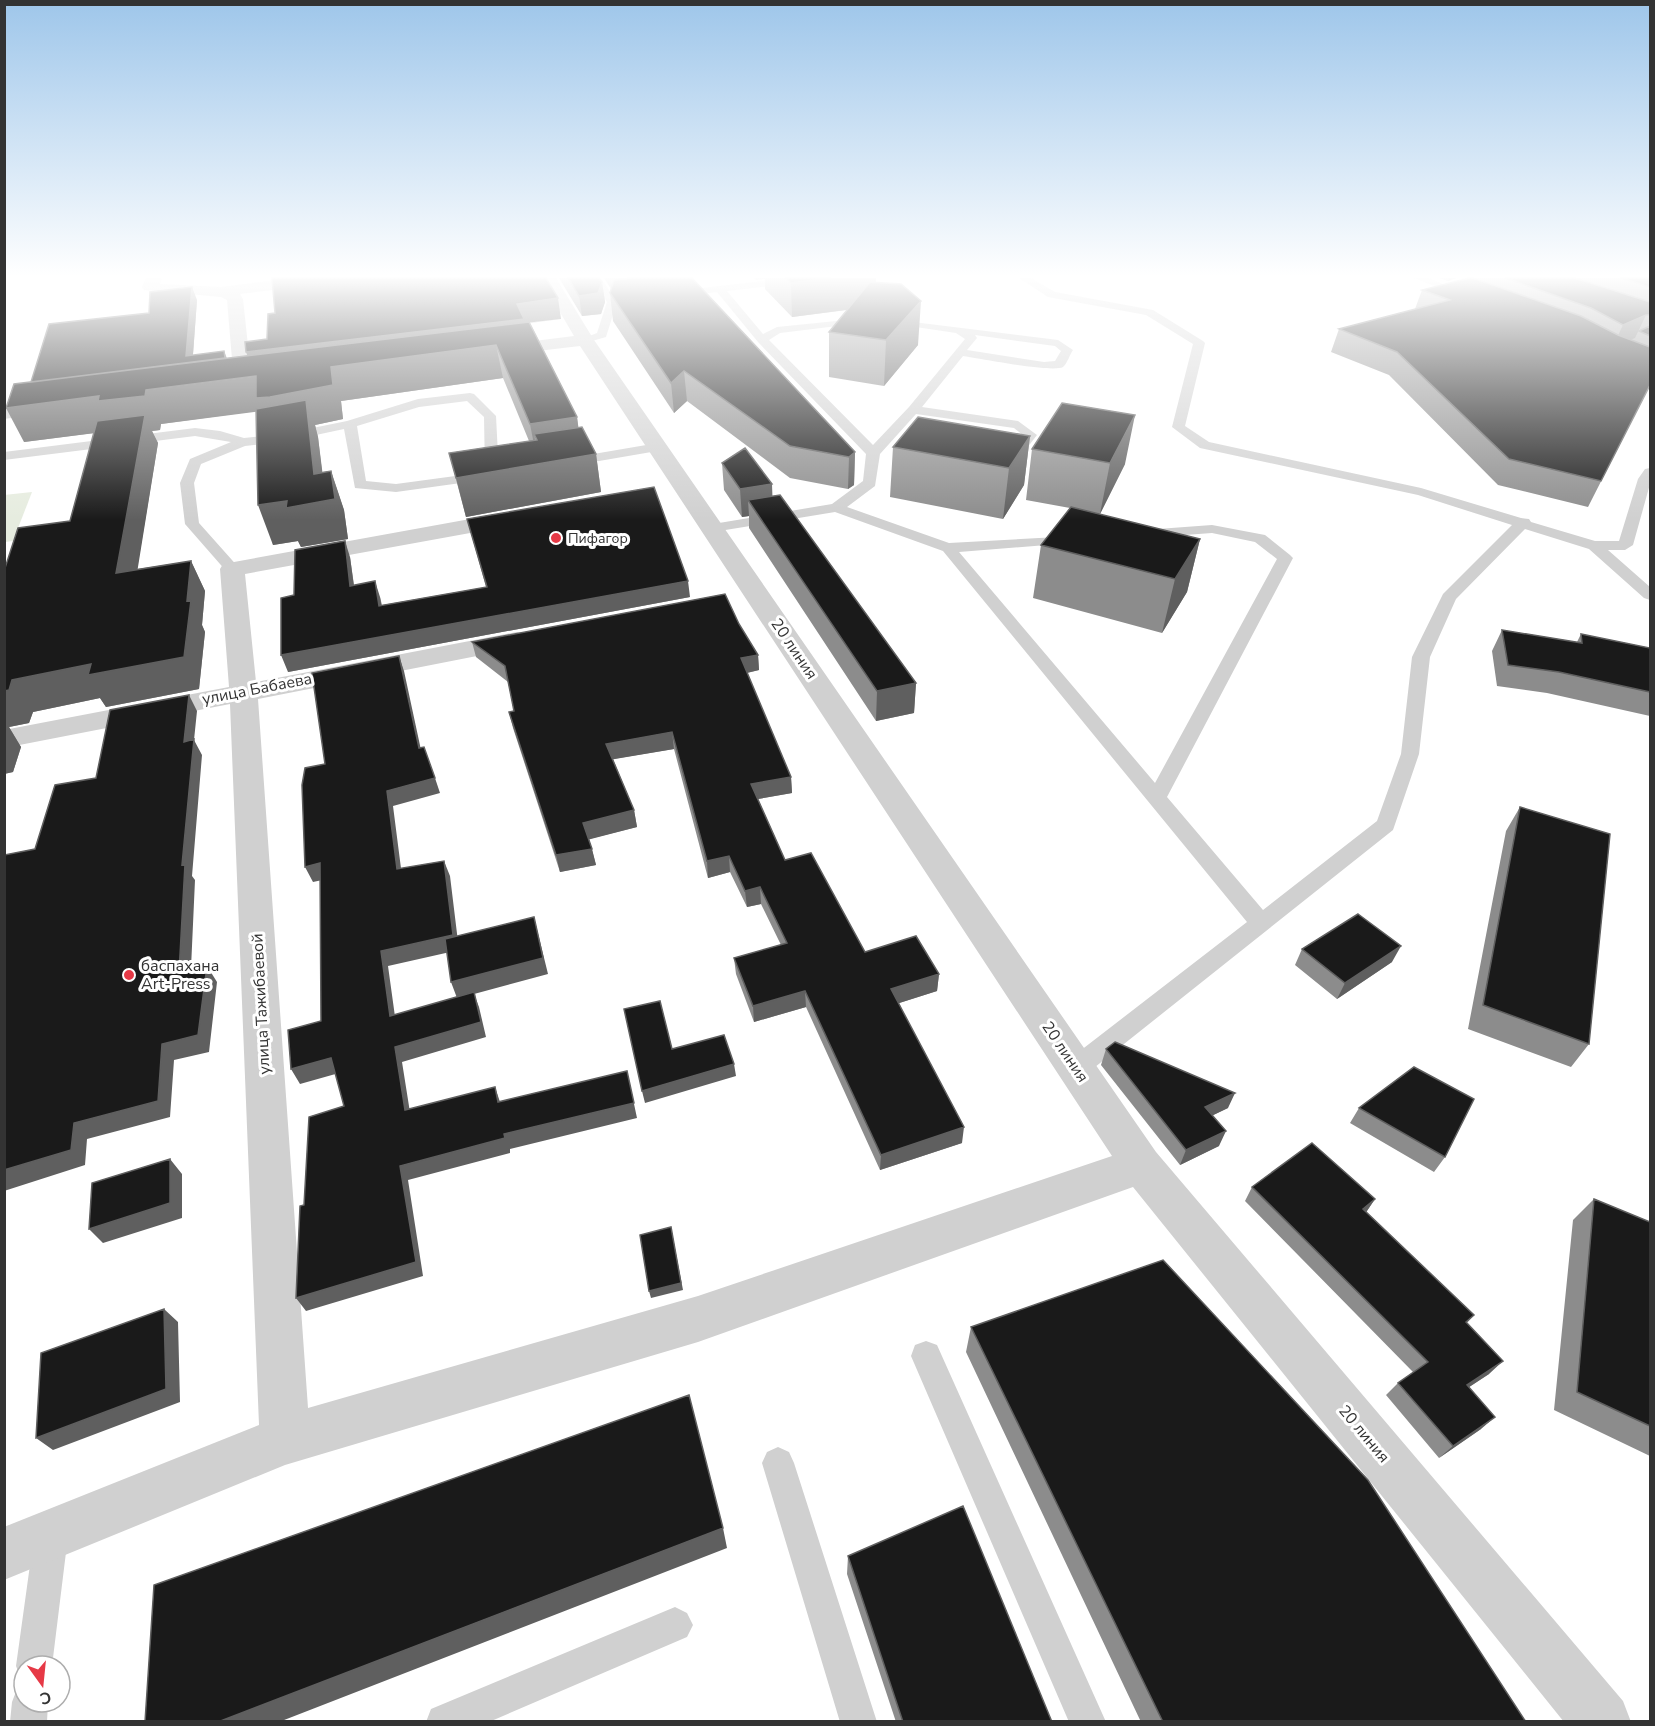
<svg xmlns="http://www.w3.org/2000/svg" width="1655" height="1726" font-family="'Nunito Sans',sans-serif">
	<rect width="100%" height="100%" fill="#fff"/>
	<path fill="#e6ecdf" d="M 32,492 L 13,541 L 5,542 L 4,495 Z"/>
	<g fill="none" stroke-linecap="round" stroke-linejoin="round">
		<path fill="#d0d0d0" fill-rule="evenodd" d="M 591,278 L 601,278 L 615,299 L 637,296 L 642,299 L 637,302 L 616,305 L 606,337 L 585,343 L 579,340 L 597,333 L 607,302 Z
			M 787,278 L 817,278 L 812,281 L 727,291 L 763,334 L 777,327 L 866,318 L 866,322 L 862,323 L 780,333 L 769,340 L 873,445 L 909,407 L 965,339 L 956,333 L 889,323 L 889,319 L 1058,340 L 1073,350 C 1070,354 1067,364 1063,367 C 1052,373 978,358 963,356 L 922,407 L 1018,421 L 1037,435 L 1017,461 L 1007,461 L 1005,458 L 1024,436 L 1014,428 L 916,414 L 880,454 L 875,486 L 847,507 L 949,543 L 1076,536 L 1078,539 L 1076,542 L 1071,543 L 959,552 L 1155,783 L 1277,559 L 1255,542 L 1212,533 L 1144,538 L 1137,534 L 1144,530 L 1212,525 L 1265,535 L 1290,555 L 1293,558 L 1167,797 L 1263,910 L 1377,821 L 1401,754 L 1412,657 L 1443,594 L 1512,525 L 1418,495 L 1200,448 L 1172,427 L 1193,344 L 1146,315 L 1048,297 L 1019,278 L 1031,278 L 1055,292 L 1153,310 L 1203,341 L 1205,343 L 1185,426 L 1209,442 L 1421,488 L 1521,518 L 1529,519 L 1531,522 L 1595,541 L 1619,541 L 1638,479 L 1645,469 L 1650,468 L 1650,484 L 1633,545 L 1625,550 L 1608,550 L 1650,587 L 1650,600 L 1644,598 L 1589,549 L 1525,529 L 1456,599 L 1430,657 L 1419,754 L 1393,830 L 1085,1075 L 1076,1078 L 1067,1075 L 1064,1068 L 1067,1061 L 1247,922 L 943,551 L 835,512 L 713,532 L 708,531 L 706,528 L 713,524 L 832,504 L 863,481 L 866,454 L 758,342 L 717,292 L 677,297 L 672,294 L 677,291 ZM 975,335 L 1055,346 L 1061,351 L 1055,361 L 1044,362 L 967,350 L 977,338 Z
			M 1414,278 L 1428,278 L 1456,289 L 1447,291 Z
			M 470,393 L 474,394 L 496,416 L 499,475 L 497,478 L 396,492 L 355,488 L 344,429 L 283,442 L 245,446 L 201,464 L 194,483 L 199,523 L 240,569 L 232,574 L 227,572 L 185,524 L 180,483 L 190,459 L 231,442 L 195,436 L 4,460 L 4,452 L 195,428 L 220,431 L 244,438 L 283,434 L 347,421 L 418,399 ZM 467,401 L 484,417 L 485,472 L 396,484 L 366,481 L 357,426 L 419,407 Z
			M 658,443 L 663,444 L 665,447 L 663,450 L 570,466 L 563,462 L 570,458 Z
			M 926,1341 L 937,1345 L 1106,1722 L 1069,1722 L 911,1356 L 915,1345 Z
			M 778,1447 L 789,1452 L 794,1463 L 877,1722 L 840,1722 L 762,1463 L 767,1452 Z
			M 51,1519 L 63,1524 L 68,1536 L 52,1666 L 24,1666 L 24,1680 L 21,1679 L 16,1666 L 34,1536 L 39,1524 Z
			M 675,1607 L 687,1613 L 693,1625 L 687,1637 L 489,1722 L 426,1722 L 431,1709 Z
			M 24,1686 L 24,1702 L 48,1702 L 47,1722 L 10,1722 L 12,1702 L 17,1689 Z"/>
		<path fill="#d0d0d0" fill-rule="evenodd" d="M 146,278 L 162,278 L 160,284 L 221,287 L 292,278 L 336,278 L 328,283 L 240,294 L 243,299 L 252,383 L 250,387 L 236,387 L 234,383 L 227,300 L 221,297 L 144,290 L 142,287 Z
			M 540,278 L 556,278 L 594,340 L 1156,1152 L 1623,1701 L 1631,1722 L 1564,1722 L 1133,1187 L 698,1342 L 285,1465 L 4,1580 L 4,1527 L 259,1425 L 230,704 L 4,748 L 4,730 L 229,687 L 220,569 L 223,564 L 514,511 L 522,513 L 525,518 L 522,523 L 514,525 L 245,574 L 256,682 L 517,632 L 526,634 L 530,640 L 526,646 L 517,648 L 258,699 L 308,1408 L 698,1296 L 1112,1156 L 580,346 L 495,356 L 489,355 L 486,351 L 489,347 L 495,346 L 574,336 Z
			M 54,401 L 61,403 L 64,407 L 61,411 L 4,419 L 4,407 Z"/>
	</g>
	<path fill="#8c8c8c" d="M 559,278 L 599,278 L 602,282 L 605,302 L 601,314 L 582,316 Z
		M 604,278 L 692,278 L 855,452 L 854,485 L 848,489 L 790,478 L 687,401 L 674,413 L 613,321 L 610,293 L 611,289 Z
		M 754,278 L 876,278 L 875,283 L 918,345 L 884,386 L 829,377 L 829,332 L 847,310 L 792,317 L 765,289 L 765,279 L 756,280 Z
		M 1439,278 L 1456,278 L 1448,281 Z
		M 1465,278 L 1650,278 L 1650,385 L 1588,507 L 1498,485 L 1389,375 L 1331,352 L 1339,329 L 1415,309 L 1422,290 L 1465,279 Z
		M 197,300 L 193,355 L 227,358 L 561,319 L 530,323 L 577,417 L 578,427 L 596,454 L 601,492 L 466,517 L 449,453 L 529,441 L 503,378 L 341,401 L 343,419 L 315,425 L 318,437 L 322,472 L 331,471 L 344,510 L 348,539 L 301,547 L 298,541 L 273,545 L 256,411 L 161,424 L 160,430 L 152,431 L 158,443 L 137,569 L 191,561 L 205,591 L 202,625 L 205,632 L 199,689 L 106,707 L 100,698 L 33,712 L 29,723 L 9,727 L 21,747 L 13,772 L 4,774 L 4,571 L 70,521 L 94,433 L 24,442 L 31,382 L 149,313 Z
		M 1030,436 L 1024,485 L 1003,519 L 890,497 L 893,447 Z
		M 1032,449 L 1125,464 L 1100,514 L 1087,511 L 1200,539 L 1187,592 L 1162,633 L 1033,598 L 1041,545 L 1070,508 L 1026,500 Z
		M 722,463 L 772,497 L 916,683 L 914,713 L 876,721 L 749,528 L 749,516 L 742,517 L 724,490 Z
		M 467,519 L 690,597 L 288,672 L 294,595 L 350,557 L 354,585 L 380,597 L 382,605 L 486,587 Z
		M 739,624 L 758,655 L 759,670 L 747,673 L 791,777 L 792,793 L 758,799 L 785,860 L 865,952 L 939,974 L 937,991 L 899,1003 L 962,1143 L 880,1170 L 806,1007 L 754,1022 L 736,974 L 734,958 L 781,945 L 761,904 L 747,907 L 730,872 L 708,878 L 674,749 L 613,759 L 634,810 L 637,827 L 589,839 L 596,865 L 560,872 L 513,728 L 509,712 L 514,711 L 508,682 L 476,657 L 472,642 Z
		M 1502,630 L 1577,642 L 1581,634 L 1650,652 L 1650,716 L 1547,693 L 1497,686 L 1492,651 Z
		M 1520,807 L 1589,1044 L 1571,1067 L 1468,1029 L 1506,831 Z
		M 1302,949 L 1392,962 L 1337,999 L 1295,965 Z
		M 1106,1049 L 1228,1108 L 1213,1115 L 1219,1146 L 1180,1165 L 1101,1065 Z
		M 1359,1108 L 1445,1157 L 1434,1172 L 1350,1123 Z
		M 1252,1187 L 1375,1199 L 1366,1212 L 1474,1315 L 1467,1323 L 1489,1374 L 1469,1387 L 1481,1429 L 1439,1458 L 1386,1395 L 1398,1383 L 1413,1372 L 1245,1201 Z
		M 1594,1199 L 1650,1222 L 1650,1456 L 1554,1410 L 1573,1220 Z
		M 971,1327 L 1526,1722 L 1141,1722 L 966,1352 Z
		M 848,1556 L 1052,1722 L 896,1722 L 847,1574 Z"/>
	<path fill="#5f5f5f" d="M 831,278 L 876,278 L 875,306 L 792,317 L 791,283 Z
		M 1449,278 L 1456,278 L 1448,281 Z
		M 602,282 L 605,302 L 601,314 L 582,316 L 579,296 Z
		M 192,287 L 197,300 L 192,367 L 225,363 L 224,351 L 230,366 L 231,377 L 37,401 L 29,386 L 190,367 L 186,356 Z
		M 558,298 L 561,319 L 525,323 L 254,373 L 246,352 L 517,304 Z
		M 921,301 L 918,345 L 884,386 L 886,340 Z
		M 1646,315 L 1635,338 L 1612,348 L 1623,325 Z
		M 496,345 L 503,378 L 341,401 L 343,419 L 315,425 L 318,437 L 326,501 L 331,471 L 344,510 L 348,539 L 301,547 L 298,541 L 273,545 L 258,505 L 261,411 L 161,424 L 160,430 L 152,431 L 158,443 L 132,604 L 116,573 L 111,431 L 24,442 L 6,408 L 331,367 Z
		M 684,371 L 687,401 L 674,413 L 671,383 Z
		M 1135,415 L 1125,464 L 1100,514 L 1110,463 Z
		M 577,417 L 582,453 L 537,440 L 534,434 L 539,459 L 537,460 L 530,424 Z
		M 1030,436 L 1024,485 L 1003,519 L 1009,468 Z
		M 855,452 L 854,485 L 848,489 L 849,457 Z
		M 596,454 L 601,492 L 466,517 L 456,478 Z
		M 772,484 L 773,512 L 748,500 L 749,516 L 742,517 L 740,489 Z
		M 1200,539 L 1187,592 L 1162,633 L 1175,579 Z
		M 345,541 L 350,557 L 356,602 L 350,586 Z
		M 191,561 L 205,591 L 202,625 L 205,632 L 199,689 L 106,707 L 100,698 L 33,712 L 29,723 L 9,727 L 21,747 L 13,772 L 4,774 L 4,691 L 12,680 L 187,601 Z
		M 375,581 L 380,597 L 384,622 L 379,606 Z
		M 688,581 L 690,597 L 288,672 L 281,655 Z
		M 758,655 L 759,670 L 742,674 L 741,658 Z
		M 399,656 L 404,671 L 424,764 L 419,748 Z
		M 916,683 L 914,713 L 876,721 L 877,691 Z
		M 189,695 L 197,711 L 194,740 L 202,755 L 192,876 L 195,880 L 190,990 L 179,973 L 184,742 Z
		M 672,732 L 674,749 L 609,760 L 606,744 Z
		M 791,777 L 792,793 L 752,800 L 751,784 Z
		M 435,778 L 440,793 L 393,806 L 403,884 L 397,869 L 387,791 Z
		M 634,810 L 637,827 L 587,840 L 583,823 Z
		M 592,849 L 596,865 L 560,872 L 556,855 Z
		M 729,856 L 730,872 L 708,878 L 707,861 Z
		M 444,861 L 450,876 L 459,950 L 388,966 L 397,1031 L 390,1016 L 381,951 Z
		M 320,863 L 327,879 L 313,882 L 305,867 Z
		M 760,887 L 761,904 L 747,907 L 745,891 Z
		M 534,917 L 548,974 L 474,994 L 479,1007 L 486,1037 L 402,1062 L 412,1125 L 405,1110 L 395,1047 L 457,998 L 451,982 Z
		M 1401,946 L 1392,962 L 1337,999 L 1345,983 Z
		M 207,966 L 217,982 L 209,1052 L 174,1060 L 170,1117 L 87,1139 L 85,1165 L 4,1191 L 4,1170 L 74,1123 L 162,1044 Z
		M 939,974 L 937,991 L 890,1006 L 891,989 Z
		M 805,991 L 806,1007 L 754,1022 L 753,1006 Z
		M 331,1058 L 339,1073 L 300,1084 L 291,1069 Z
		M 734,1064 L 736,1076 L 645,1103 L 642,1091 Z
		M 627,1071 L 637,1118 L 510,1149 L 510,1153 L 408,1180 L 423,1276 L 306,1311 L 296,1298 L 400,1166 L 504,1134 Z
		M 495,1087 L 500,1102 L 498,1102 Z
		M 1235,1093 L 1228,1108 L 1199,1122 L 1205,1107 Z
		M 964,1127 L 962,1143 L 880,1170 L 881,1155 Z
		M 1226,1131 L 1219,1146 L 1180,1165 L 1186,1150 Z
		M 170,1159 L 182,1174 L 182,1218 L 103,1243 L 89,1229 Z
		M 1375,1199 L 1365,1214 L 1363,1209 Z
		M 671,1227 L 683,1290 L 651,1298 L 649,1291 Z
		M 164,1309 L 178,1322 L 180,1402 L 53,1450 L 36,1438 Z
		M 1503,1361 L 1489,1374 L 1454,1397 L 1467,1385 Z
		M 1495,1417 L 1481,1429 L 1439,1458 L 1453,1446 Z
		M 723,1528 L 727,1548 L 279,1722 L 218,1722 Z"/>
	<path fill="#1a1a1a" stroke="#5f5f5f" stroke-width="1.5" d="M 272,278 L 546,278 L 558,298 L 517,304 L 524,319 L 246,352 L 245,342 L 267,339 L 268,314 L 275,313 Z
		M 568,278 L 599,278 L 602,282 L 598,293 L 579,296 Z
		M 630,278 L 692,278 L 855,452 L 849,457 L 790,446 L 684,371 L 671,383 L 610,293 L 614,280 Z
		M 786,278 L 831,278 L 791,283 Z
		M 1469,278 L 1473,278 L 1581,316 L 1618,335 L 1650,347 L 1650,385 L 1601,481 L 1509,459 L 1397,352 L 1339,329 L 1450,300 L 1422,290 Z
		M 1505,278 L 1575,278 L 1650,302 L 1650,315 L 1646,315 L 1623,325 L 1591,308 Z
		M 1620,278 L 1650,278 L 1650,287 Z
		M 870,282 L 901,284 L 921,301 L 886,340 L 829,332 Z
		M 192,287 L 186,356 L 224,351 L 225,358 L 31,382 L 49,324 L 149,313 L 150,292 Z
		M 529,322 L 577,417 L 530,424 L 496,345 L 331,367 L 333,385 L 270,397 L 256,398 L 256,376 L 146,390 L 145,396 L 98,401 L 99,396 L 6,408 L 14,384 Z
		M 1650,326 L 1650,336 L 1639,331 Z
		M 306,400 L 314,474 L 331,471 L 335,499 L 286,508 L 287,501 L 258,505 L 256,409 Z
		M 1062,403 L 1135,415 L 1110,463 L 1032,449 Z
		M 145,415 L 116,573 L 191,561 L 187,601 L 191,600 L 184,657 L 88,675 L 91,664 L 12,680 L 9,690 L 4,691 L 4,571 L 18,528 L 70,521 L 97,421 Z
		M 918,417 L 1030,436 L 1009,468 L 893,447 Z
		M 582,427 L 596,454 L 456,478 L 449,453 L 537,440 L 534,434 Z
		M 745,448 L 772,484 L 740,489 L 722,463 Z
		M 654,487 L 688,581 L 281,655 L 281,598 L 294,595 L 295,550 L 345,541 L 350,586 L 375,581 L 379,606 L 487,587 L 467,519 Z
		M 780,495 L 916,683 L 877,691 L 748,500 Z
		M 1071,507 L 1200,539 L 1175,579 L 1041,545 Z
		M 725,594 L 739,624 L 758,655 L 741,658 L 791,777 L 751,784 L 785,860 L 811,853 L 865,952 L 916,936 L 939,974 L 891,989 L 964,1127 L 881,1155 L 805,991 L 753,1006 L 734,958 L 787,943 L 760,887 L 745,891 L 729,856 L 707,861 L 672,732 L 606,744 L 634,810 L 583,823 L 592,849 L 556,855 L 509,712 L 514,711 L 505,666 L 472,642 Z
		M 1502,630 L 1582,643 L 1581,634 L 1650,648 L 1650,692 L 1559,672 L 1508,665 Z
		M 399,656 L 419,748 L 424,747 L 435,778 L 387,791 L 397,869 L 444,861 L 453,935 L 381,951 L 390,1016 L 474,992 L 481,1022 L 395,1047 L 405,1110 L 495,1087 L 498,1102 L 627,1071 L 634,1103 L 504,1134 L 505,1138 L 400,1166 L 416,1262 L 296,1298 L 300,1206 L 304,1205 L 309,1117 L 344,1106 L 331,1058 L 291,1069 L 288,1030 L 321,1021 L 320,863 L 305,867 L 302,785 L 305,768 L 325,764 L 312,673 Z
		M 189,695 L 184,742 L 194,739 L 182,865 L 185,864 L 179,973 L 207,966 L 198,1035 L 162,1044 L 158,1101 L 74,1123 L 71,1150 L 4,1170 L 4,855 L 35,849 L 55,785 L 96,778 L 110,710 Z
		M 1520,807 L 1610,834 L 1589,1044 L 1483,1005 Z
		M 1358,914 L 1401,946 L 1345,983 L 1302,949 Z
		M 534,917 L 543,958 L 451,982 L 445,939 Z
		M 660,1001 L 672,1049 L 724,1035 L 734,1064 L 642,1091 L 624,1009 Z
		M 1115,1042 L 1235,1093 L 1205,1107 L 1226,1131 L 1186,1150 L 1106,1049 Z
		M 1414,1067 L 1474,1099 L 1445,1157 L 1359,1108 Z
		M 1312,1143 L 1375,1199 L 1363,1209 L 1474,1315 L 1466,1322 L 1503,1361 L 1467,1385 L 1495,1417 L 1453,1446 L 1398,1383 L 1428,1362 L 1252,1187 Z
		M 170,1159 L 170,1203 L 89,1229 L 92,1183 Z
		M 1594,1199 L 1650,1222 L 1650,1426 L 1577,1392 Z
		M 671,1227 L 681,1283 L 649,1291 L 640,1235 Z
		M 1163,1260 L 1368,1480 L 1526,1722 L 1163,1722 L 971,1327 Z
		M 164,1309 L 166,1389 L 36,1438 L 41,1353 Z
		M 689,1395 L 723,1528 L 218,1722 L 145,1722 L 154,1585 Z
		M 963,1506 L 1052,1722 L 903,1722 L 848,1556 Z"/>
	<linearGradient id="sky" x2="0" y2="1"><stop stop-color="#9ec6ea"/><stop offset="0.53" stop-color="#fff"/><stop offset="1" stop-color="#fff" stop-opacity="0"/></linearGradient>
	<rect width="1655" height="520" fill="url(#sky)"/>
	<g fill="#e63946" stroke="#fff" stroke-width="2">
		<circle cx="556" cy="538" r="6"/>
		<circle cx="129" cy="975" r="6"/>
	</g>
	<g text-anchor="middle" dominant-baseline="central" stroke-width="6" stroke-linejoin="round" paint-order="stroke">
		<g font-size="14" fill="#333" stroke="#fff" text-anchor="start">
			<text x="568" y="538">Пифагор</text>
		</g>
		<g font-size="16" fill="#333" stroke="#fff">
			<text transform="translate(794 649) rotate(56)">20 линия</text>
			<text transform="translate(257 689) rotate(-11)">улица Бабаева</text>
			<text transform="translate(261 1004) rotate(-93)">улица Тажибаевой</text>
			<text transform="translate(1065 1052) rotate(56)">20 линия</text>
			<text transform="translate(1364 1434) rotate(50)">20 линия</text>
		</g>
		<g font-size="16" fill="#333" stroke="#fff" text-anchor="start">
			<text x="141" y="966">баспахана<tspan x="141" dy="18">Art-Press</tspan></text>
		</g>
	</g>
	<rect width="1655" height="1726" fill="none" stroke="#333333" stroke-width="12"/>
	<g transform="translate(42 1684) rotate(165)"><circle r="28" fill="#ffffff" stroke="#adadad" stroke-width="1.5"/>
	<path d="M0-4.5L10 22L0 15L-10 22Z" fill="#e63946"/>
	<text y="-9" font-size="16" font-weight="bold" text-anchor="middle" fill="#333333">С</text>
	</g>
</svg>
